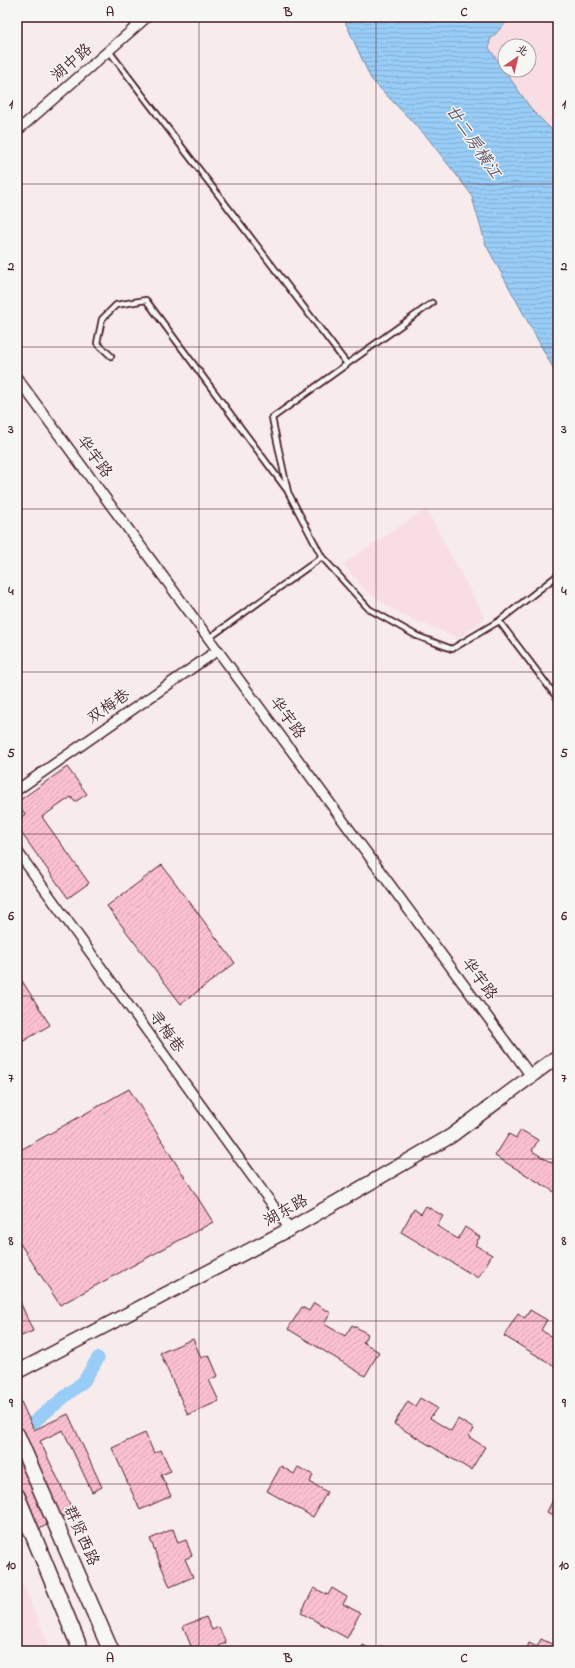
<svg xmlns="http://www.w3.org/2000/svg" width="575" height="1668" font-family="'Indie Flower','LXGW WenKai TC',sans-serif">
	<defs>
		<pattern id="water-rules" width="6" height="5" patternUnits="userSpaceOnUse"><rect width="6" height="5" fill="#97cdf6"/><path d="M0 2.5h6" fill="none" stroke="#84b0d3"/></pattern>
		<pattern id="building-hatch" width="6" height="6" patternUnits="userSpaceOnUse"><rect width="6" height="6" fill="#fbc0d1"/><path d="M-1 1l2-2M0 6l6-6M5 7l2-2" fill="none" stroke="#d9a5b4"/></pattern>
	</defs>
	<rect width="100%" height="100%" fill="#f7ebeb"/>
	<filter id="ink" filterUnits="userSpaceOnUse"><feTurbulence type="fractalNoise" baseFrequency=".025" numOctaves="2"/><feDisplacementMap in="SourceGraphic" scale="8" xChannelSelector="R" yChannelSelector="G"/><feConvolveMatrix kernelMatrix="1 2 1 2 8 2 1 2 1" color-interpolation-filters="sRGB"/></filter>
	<g filter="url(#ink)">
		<path fill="#f8dee3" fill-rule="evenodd" d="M 511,17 L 558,17 L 558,136 L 532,110 L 489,48 L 490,40 ZM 505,46 L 529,46 L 529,70 L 505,70 Z
			M 426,509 L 485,618 L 459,638 L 404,616 L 366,591 L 343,564 Z
			M 17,1579 L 24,1587 L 51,1651 L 17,1651 Z"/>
		<path fill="url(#water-rules)" stroke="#7887a5" d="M 343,17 L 511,17 L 490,40 L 489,48 L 532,110 L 558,136 L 558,377 L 486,245 L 471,194 L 427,137 L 371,79 Z"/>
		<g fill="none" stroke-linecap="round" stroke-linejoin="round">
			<path stroke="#97cdf6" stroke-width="13" d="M 18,1435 L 84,1381 L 98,1358"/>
		</g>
		<path fill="url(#building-hatch)" stroke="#4a1f2b" d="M 67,767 L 87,794 L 75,802 L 71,797 L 42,817 L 89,883 L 68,898 L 17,827 L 17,820 L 25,814 L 17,802 Z
			M 162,865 L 235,963 L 181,1004 L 107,906 Z
			M 17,973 L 50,1025 L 17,1045 Z
			M 129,1089 L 213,1222 L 60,1305 L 17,1239 L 17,1152 Z
			M 521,1130 L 538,1140 L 532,1151 L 552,1163 L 558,1154 L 558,1194 L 495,1156 L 509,1134 L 516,1138 Z
			M 426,1206 L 443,1216 L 437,1226 L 458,1239 L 465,1227 L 480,1237 L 475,1245 L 492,1255 L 478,1278 L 401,1232 L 414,1209 L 421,1214 Z
			M 17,1295 L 33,1331 L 17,1338 L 17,1327 L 20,1325 L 17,1319 Z
			M 314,1303 L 331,1313 L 324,1324 L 345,1336 L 352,1325 L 368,1334 L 363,1342 L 379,1352 L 365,1376 L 288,1329 L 302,1307 L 309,1311 Z
			M 530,1310 L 547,1320 L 541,1330 L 558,1341 L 558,1368 L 504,1336 L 518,1313 L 525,1318 Z
			M 193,1339 L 201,1358 L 209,1355 L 218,1376 L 209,1380 L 219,1401 L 188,1415 L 160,1353 Z
			M 17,1393 L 34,1430 L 68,1414 L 102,1487 L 92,1492 L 63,1430 L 40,1441 L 73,1511 L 39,1529 L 17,1483 Z
			M 420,1398 L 437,1408 L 430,1418 L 451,1431 L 458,1419 L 474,1429 L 469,1437 L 485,1447 L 471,1470 L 394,1424 L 408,1401 L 415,1406 Z
			M 145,1433 L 154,1453 L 161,1450 L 171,1471 L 161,1475 L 171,1496 L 140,1510 L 112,1448 Z
			M 281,1466 L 294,1474 L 298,1467 L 313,1475 L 310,1482 L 327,1492 L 313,1517 L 267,1491 Z
			M 558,1490 L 558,1518 L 547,1512 Z
			M 173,1529 L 178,1543 L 186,1540 L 192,1556 L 185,1559 L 193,1577 L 170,1587 L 150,1539 Z
			M 314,1588 L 328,1595 L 332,1588 L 347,1597 L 343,1604 L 360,1613 L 347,1638 L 301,1613 Z
			M 206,1617 L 212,1630 L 219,1627 L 226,1643 L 219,1646 L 221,1651 L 193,1651 L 183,1626 Z
			M 541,1639 L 558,1647 L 557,1651 L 526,1651 L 529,1643 L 537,1647 Z
			M 363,1645 L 374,1651 L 360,1651 Z
			M 381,1646 L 389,1651 L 378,1651 Z"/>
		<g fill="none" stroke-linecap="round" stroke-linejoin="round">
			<defs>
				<path id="lane" d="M 109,51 L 347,364
					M 432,303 L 272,418 L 288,492 L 322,557 L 369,609 L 417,636 L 452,649 L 499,621 L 558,575
					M 111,356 L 97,343 L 102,319 L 116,305 L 146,300 L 287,490
					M 499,621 L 558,699
					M 209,638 L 322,557"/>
				<path id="street" d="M 17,131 L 147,17
					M 17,378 L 531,1076
					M 17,790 L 218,650
					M 17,851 L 290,1229"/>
				<path id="secondary" d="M 17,1372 L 290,1229 L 451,1136 L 558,1056"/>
				<path id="primary" d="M 17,1435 L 111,1651
					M 17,1496 L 81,1651"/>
			</defs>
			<use href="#lane" stroke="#4a1f2b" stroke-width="8"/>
			<use href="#street" stroke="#4a1f2b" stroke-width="12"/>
			<use href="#secondary" stroke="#4a1f2b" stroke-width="16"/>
			<use href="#primary" stroke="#4a1f2b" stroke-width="18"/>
			<use href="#lane" stroke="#f6f6f2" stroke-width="4.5"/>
			<use href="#street" stroke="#f6f6f2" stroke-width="9"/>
			<use href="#secondary" stroke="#f6f6f2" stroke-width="13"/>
			<use href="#primary" stroke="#f6f6f2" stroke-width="15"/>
		</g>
	</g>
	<path fill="none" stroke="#4a1f2b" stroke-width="1" stroke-opacity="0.55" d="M 199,17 L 199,1651M 376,17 L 376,1651M 17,184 L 558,184M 17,347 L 558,347M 17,509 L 558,509M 17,672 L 558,672M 17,834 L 558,834M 17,996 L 558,996M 17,1159 L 558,1159M 17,1321 L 558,1321M 17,1484 L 558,1484"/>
	<g text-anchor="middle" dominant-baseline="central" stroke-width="3" stroke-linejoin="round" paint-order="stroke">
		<g font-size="16" fill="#4a1f2b" stroke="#f6f6f2">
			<text transform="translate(72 63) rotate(-41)">湖中路</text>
			<text transform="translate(94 457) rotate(54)">华宇路</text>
			<text transform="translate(109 707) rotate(-35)">双梅巷</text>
			<text transform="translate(287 718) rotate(54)">华宇路</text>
			<text transform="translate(479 979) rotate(54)">华宇路</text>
			<text transform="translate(166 1032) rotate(54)">寻梅巷</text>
			<text transform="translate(286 1211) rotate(-29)">湖东路</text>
			<text transform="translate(81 1536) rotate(66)">群贤西路</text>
		</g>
		<g font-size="17" font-style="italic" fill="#615368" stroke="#f6f6f2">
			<text transform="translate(473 142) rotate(56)">廿二房横江</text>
		</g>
	</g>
	<rect width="575" height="1668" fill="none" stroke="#f6f6f2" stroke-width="44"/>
	<g transform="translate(517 58) rotate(34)"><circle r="19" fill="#f6f6f2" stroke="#b1a0a2"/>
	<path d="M0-3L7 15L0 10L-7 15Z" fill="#d1495b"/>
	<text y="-6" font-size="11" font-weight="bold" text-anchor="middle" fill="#4a1f2b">北</text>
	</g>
	<rect x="22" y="22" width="531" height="1624" fill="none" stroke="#4a1f2b" stroke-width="1.5"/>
	<g font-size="13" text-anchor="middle" font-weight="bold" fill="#4a1f2b">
		<text x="110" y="16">A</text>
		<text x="288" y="16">B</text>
		<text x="464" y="16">C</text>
		<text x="11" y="108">1</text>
		<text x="564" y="108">1</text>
		<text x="11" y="270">2</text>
		<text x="564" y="270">2</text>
		<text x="11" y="433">3</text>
		<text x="564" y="433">3</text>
		<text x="11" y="595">4</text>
		<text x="564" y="595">4</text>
		<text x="11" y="757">5</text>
		<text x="564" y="757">5</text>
		<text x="11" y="920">6</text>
		<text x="564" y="920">6</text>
		<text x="11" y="1082">7</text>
		<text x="564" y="1082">7</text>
		<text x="11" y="1245">8</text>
		<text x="564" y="1245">8</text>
		<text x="11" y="1407">9</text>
		<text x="564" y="1407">9</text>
		<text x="11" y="1569">10</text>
		<text x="564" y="1569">10</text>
		<text x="110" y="1662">A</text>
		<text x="288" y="1662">B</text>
		<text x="464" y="1662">C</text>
	</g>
</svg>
